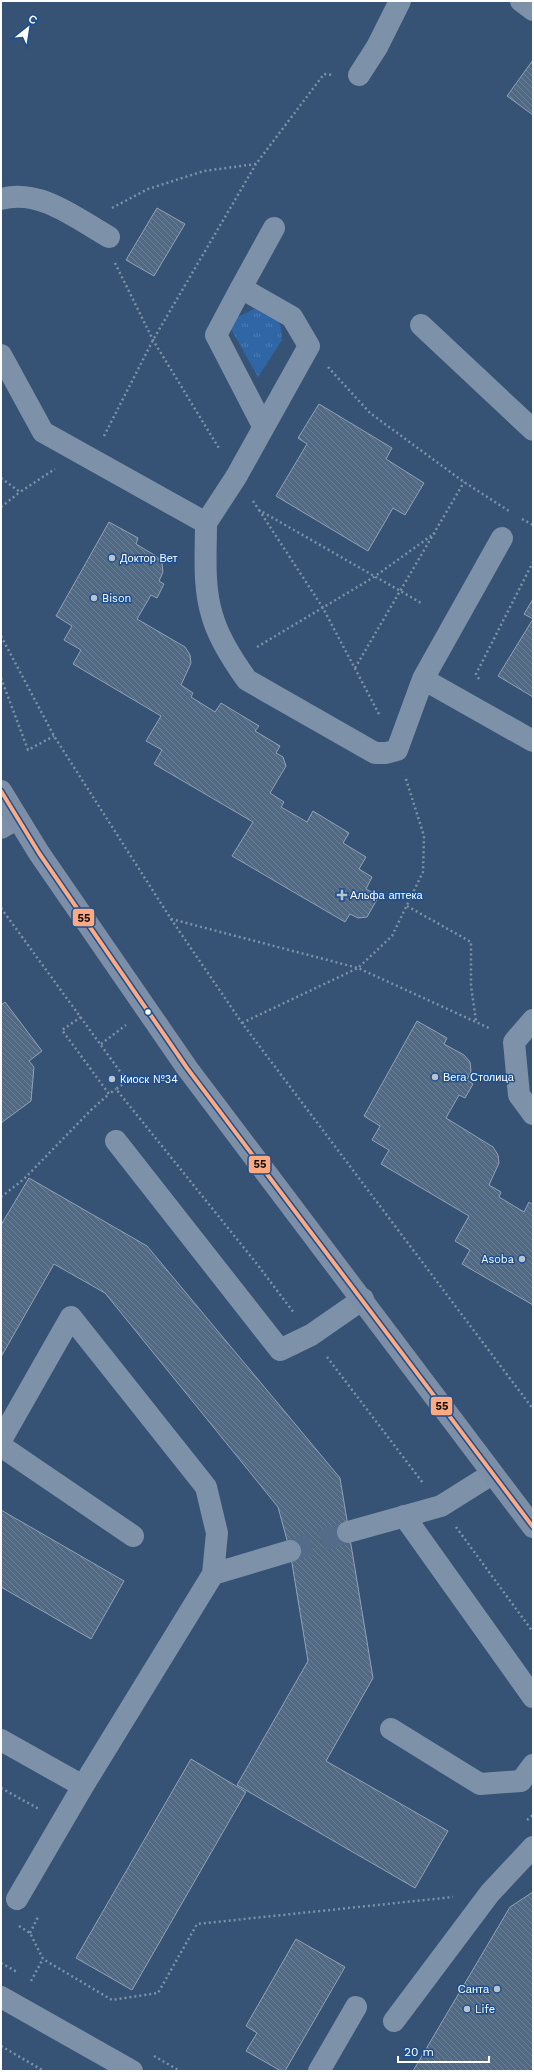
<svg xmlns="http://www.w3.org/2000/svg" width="534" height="2072" font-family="'Work Sans',sans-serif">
	<defs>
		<pattern id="grass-tufts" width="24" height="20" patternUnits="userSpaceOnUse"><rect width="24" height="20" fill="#2f66a5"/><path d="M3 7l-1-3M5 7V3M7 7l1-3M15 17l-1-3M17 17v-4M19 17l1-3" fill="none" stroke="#4e7db2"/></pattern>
		<pattern id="building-back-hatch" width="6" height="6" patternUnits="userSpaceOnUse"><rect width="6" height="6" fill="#526984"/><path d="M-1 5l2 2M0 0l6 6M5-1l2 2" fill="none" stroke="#6c8096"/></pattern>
	</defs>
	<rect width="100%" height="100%" fill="#365274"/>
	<path fill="url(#grass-tufts)" d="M 256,308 L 277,318 L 281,327 L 282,340 L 258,377 L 227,322 Z"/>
	<path fill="url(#building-back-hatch)" stroke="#92a2b6" d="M 533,60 L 533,115 L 507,96 Z
		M 157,208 L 185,224 L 154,276 L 126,260 Z
		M 319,404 L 392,448 L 386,459 L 424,483 L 405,515 L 393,508 L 368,551 L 276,496 L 307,444 L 298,438 Z
		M 109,522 L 138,538 L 136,544 L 156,556 L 162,563 L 163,572 L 159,581 L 164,584 L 157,598 L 151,595 L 137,619 L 185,647 L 190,655 L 191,663 L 181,685 L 193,693 L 191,697 L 215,712 L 221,703 L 259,726 L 255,731 L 280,746 L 276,753 L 283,757 L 286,766 L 270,793 L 284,802 L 281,807 L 307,822 L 313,811 L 349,833 L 343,843 L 366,857 L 359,869 L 372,877 L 366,889 L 379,896 L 367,917 L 358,918 L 350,914 L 345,922 L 232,856 L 253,822 L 154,764 L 162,750 L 146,741 L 161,716 L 73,664 L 81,650 L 64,640 L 72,626 L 56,616 Z
		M 533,599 L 533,697 L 498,676 L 533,619 L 524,614 Z
		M 5,1002 L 42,1051 L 29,1061 L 34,1067 L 31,1101 L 1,1123 L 1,1005 Z
		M 417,1021 L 447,1038 L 444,1044 L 464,1055 L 470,1062 L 471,1071 L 467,1080 L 473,1084 L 465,1098 L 459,1095 L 446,1118 L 493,1147 L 498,1155 L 499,1163 L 489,1185 L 501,1192 L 499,1197 L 524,1212 L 529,1202 L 533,1205 L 533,1305 L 462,1264 L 470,1250 L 455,1241 L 469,1216 L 381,1164 L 389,1150 L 372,1140 L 380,1126 L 364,1116 Z
		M 29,1178 L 147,1246 L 340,1478 L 373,1678 L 326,1761 L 448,1831 L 415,1888 L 237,1785 L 308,1661 L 290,1551 L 278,1507 L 105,1293 L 54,1264 L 1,1357 L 1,1225 Z
		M 1,1510 L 124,1581 L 91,1639 L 1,1587 Z
		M 191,1759 L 246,1792 L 132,1990 L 76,1958 Z
		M 533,1892 L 533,2071 L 413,2071 L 510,1907 Z
		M 296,1939 L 345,1967 L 285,2071 L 281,2071 L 246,2051 L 257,2033 L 246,2026 Z"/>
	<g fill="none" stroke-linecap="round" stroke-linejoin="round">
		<path stroke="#546c89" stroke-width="22" stroke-dasharray="22 11" stroke-linecap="butt" d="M 290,1551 L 348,1532"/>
		<path stroke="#7d92a8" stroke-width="2.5" stroke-dasharray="2 3" stroke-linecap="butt" d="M 112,208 L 148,189 L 204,171 L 256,164 L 324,74 L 333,75
			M 115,263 L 153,340 L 220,450
			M 328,367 L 370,413 L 464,482 L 509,511
			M 104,436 L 153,340 L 256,164
			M 1,478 L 20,492 L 55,469
			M 253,501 L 259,510 L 423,604
			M 1,507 L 20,492
			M 259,510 L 323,608 L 380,716
			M 522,519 L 533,525
			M 1,636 L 54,736 L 171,919 L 242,1023 L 533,1409
			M 257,647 L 374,577 L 435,533
			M 355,668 L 464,482
			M 1,678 L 28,750 L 54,736
			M 479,679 L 476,674 L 533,562
			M 407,906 L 471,942 L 471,986 L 476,1021
			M 1,908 L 127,1081 L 116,1089 L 257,1264 L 294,1313
			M 171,919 L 358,968 L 491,1029
			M 81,1017 L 62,1030 L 109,1094 L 116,1089
			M 242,1023 L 358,968 L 392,936 L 423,872 L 424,836 L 405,776
			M 101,1044 L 126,1025
			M 1,1197 L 24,1179 L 91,1110 L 109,1094
			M 327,1357 L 423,1483
			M 456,1527 L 533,1632
			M 1,1788 L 39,1809
			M 527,1820 L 533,1815
			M 19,1926 L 30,1933 L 43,1959 L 112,2000 L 158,1993 L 197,1924 L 453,1897
			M 30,1933 L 38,1917
			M 1,1963 L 17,1972
			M 31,1981 L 43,1959
			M 1,2046 L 44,2071
			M 154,2056 L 180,2071"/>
		<path stroke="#7d92a8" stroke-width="22" d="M 521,1 L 533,10
			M 359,75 L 377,47 L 400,1
			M 1,199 C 40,188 77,219 109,237
			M 241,288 L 216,335 L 263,426
			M 421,325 L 533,430
			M 1,355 L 43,432 L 206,523 C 206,553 203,586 212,615 C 218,637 234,662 247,680 L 375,753 L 386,753 L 397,750 L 423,679 L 502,538
			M 206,523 L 236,477 L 309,346 L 292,317 L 241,288 L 274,228
			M 423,679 L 533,741
			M 1,828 L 17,819
			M 533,1020 L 514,1042 L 519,1095 L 533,1114
			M 116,1141 L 280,1350 L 311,1335 L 363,1299
			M 1,1440 L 71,1317 L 206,1487 L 217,1533 L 213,1574
			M 1,1446 L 133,1536
			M 404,1516 L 533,1697
			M 348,1532 L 441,1506 L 492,1474
			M 391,1729 L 480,1784 L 521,1781 L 533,1765
			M 1,1740 L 83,1786
			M 17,1899 L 83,1786 L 213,1574 L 290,1551
			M 1,1997 L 132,2071
			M 394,2021 L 490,1893 L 533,1847
			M 319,2071 L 356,2007"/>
		<path stroke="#7d8ea7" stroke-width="22" d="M 1,791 L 39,853 L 187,1068 L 533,1527"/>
		<defs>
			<path id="bus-1" d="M 1,791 L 39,853 L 187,1068 L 533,1527"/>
		</defs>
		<use href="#bus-1" stroke="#1b4f8f" stroke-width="7"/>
		<use href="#bus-1" stroke="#ffa980" stroke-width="4"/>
	</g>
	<g fill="#b9c2ce" stroke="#1b4f8f" stroke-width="1.5">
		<circle cx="112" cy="558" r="4"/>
		<circle cx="94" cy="598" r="4"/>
		<path d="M340 889h4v4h4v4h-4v4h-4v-4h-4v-4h4z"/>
		<circle cx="435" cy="1077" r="4"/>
		<circle cx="112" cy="1079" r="4"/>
		<circle cx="522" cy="1259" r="4"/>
		<circle cx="497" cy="1989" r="4"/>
		<circle cx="467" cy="2009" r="4"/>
	</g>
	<circle fill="#fff" stroke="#1b4f8f" stroke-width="1.5" cx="148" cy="1012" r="3.5"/>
	<g text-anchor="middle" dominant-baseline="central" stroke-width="3" stroke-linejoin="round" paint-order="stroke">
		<g font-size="11" fill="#fff" stroke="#1b4f8f" text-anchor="start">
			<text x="120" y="558">Доктор Вет</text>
			<text x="102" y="598">Bison</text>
			<text x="350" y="895">Альфа аптека</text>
			<text x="443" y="1077">Вега Столица</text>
			<text x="120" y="1079">Киоск №34</text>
			<text x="514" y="1259" text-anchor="end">Asoba</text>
			<text x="489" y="1989" text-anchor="end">Санта</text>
			<text x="475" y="2009">Life</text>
		</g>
	</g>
	<g stroke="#1b4f8f" stroke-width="1.5">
		<rect x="72" y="908" width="23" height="19" rx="4" fill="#ffa980"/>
		<rect x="248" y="1155" width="23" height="19" rx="4" fill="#ffa980"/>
		<rect x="430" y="1396" width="23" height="20" rx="4" fill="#ffa980"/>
	</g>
	<g font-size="11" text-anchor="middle" font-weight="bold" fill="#111">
		<text x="84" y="922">55</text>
		<text x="260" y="1168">55</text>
		<text x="442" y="1410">55</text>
	</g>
	<rect width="534" height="2072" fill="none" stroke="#ffffff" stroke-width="4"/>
	<g transform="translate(28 28) rotate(30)" stroke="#1b4f8f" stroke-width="3" paint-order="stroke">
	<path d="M0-3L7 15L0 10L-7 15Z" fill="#ffffff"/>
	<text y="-6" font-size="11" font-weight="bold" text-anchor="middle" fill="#ffffff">С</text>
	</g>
	<path d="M398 2056v6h91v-6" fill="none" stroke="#ffffff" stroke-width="2"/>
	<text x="404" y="2056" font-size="12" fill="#ffffff" stroke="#1b4f8f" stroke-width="3" paint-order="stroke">20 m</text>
</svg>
